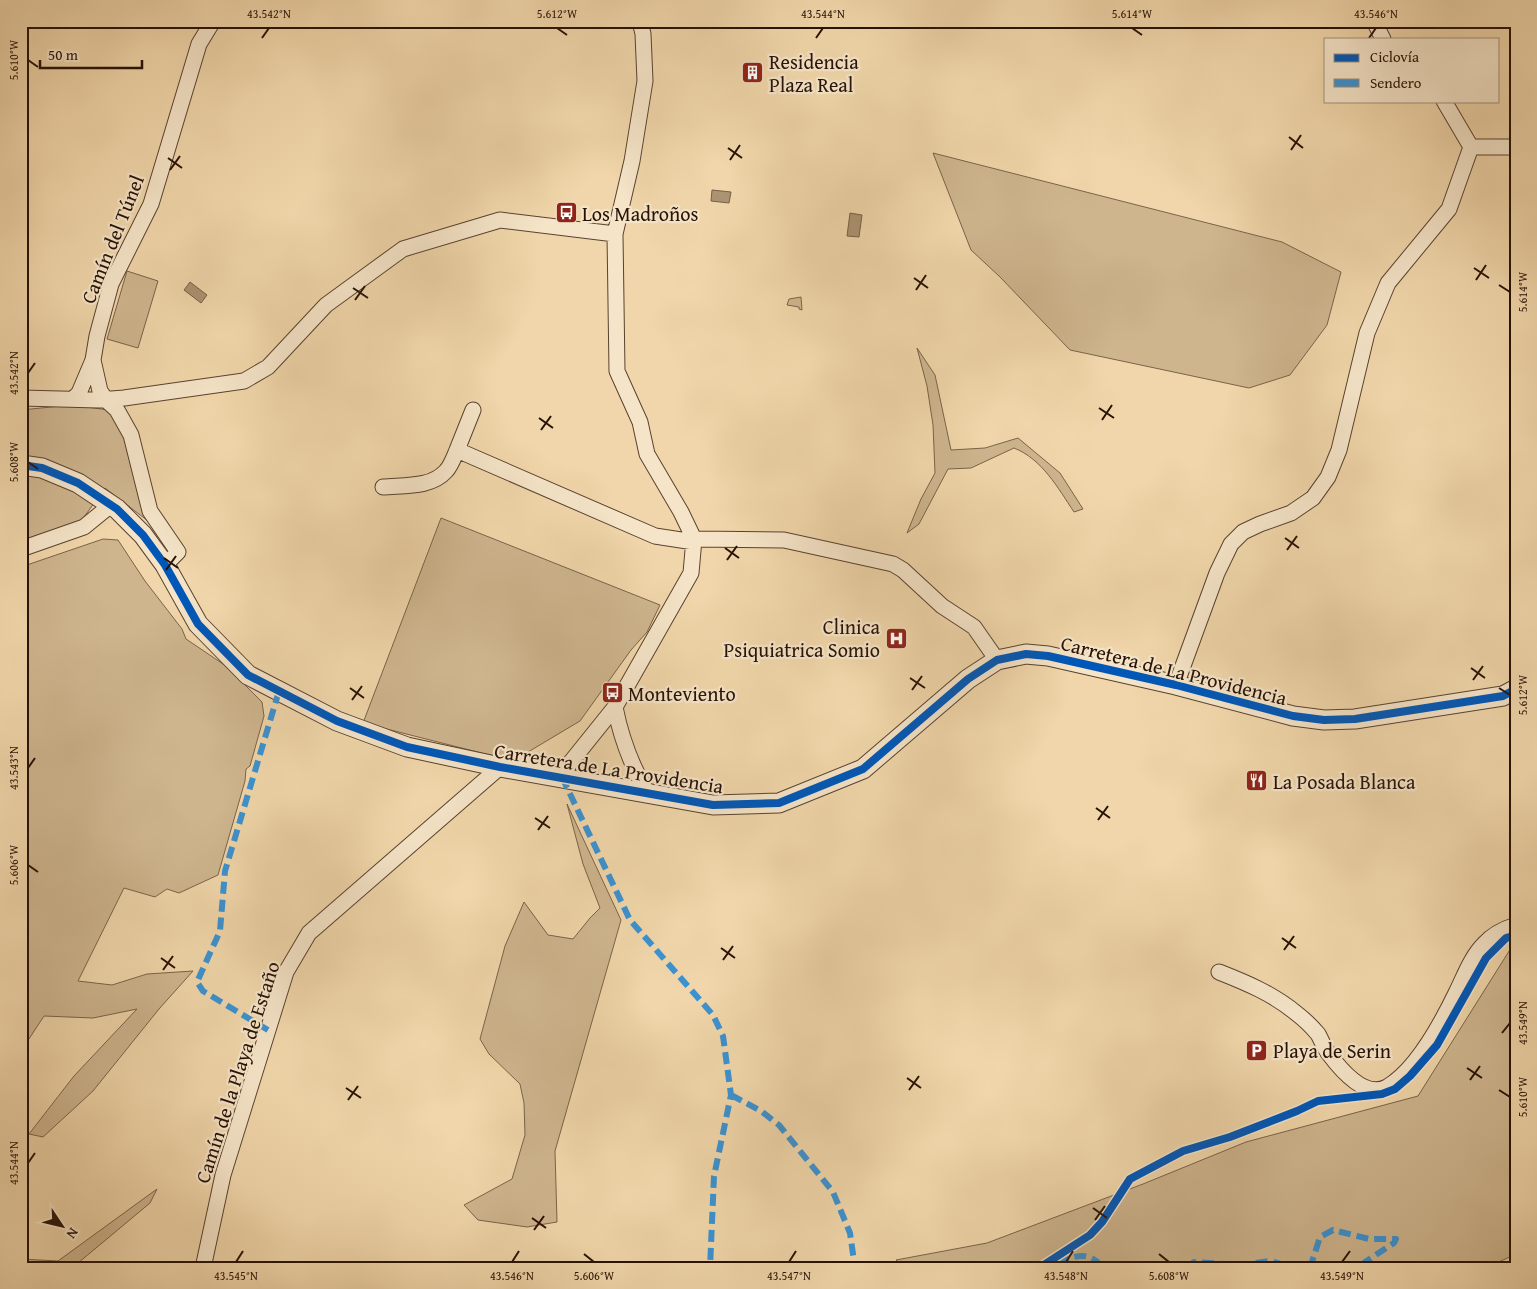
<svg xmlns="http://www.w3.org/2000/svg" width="1537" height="1289" font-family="'Gentium Book Plus',serif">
	<rect width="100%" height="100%" fill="#f0d6aa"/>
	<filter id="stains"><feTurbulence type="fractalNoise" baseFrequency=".004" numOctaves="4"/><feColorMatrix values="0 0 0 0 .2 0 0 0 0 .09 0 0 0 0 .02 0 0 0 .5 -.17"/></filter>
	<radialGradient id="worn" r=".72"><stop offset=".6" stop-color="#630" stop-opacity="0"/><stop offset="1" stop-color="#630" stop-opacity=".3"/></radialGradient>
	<path fill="#ceb58e" stroke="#7a634a" d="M 933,153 L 1282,242 L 1341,272 L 1327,325 L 1290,375 L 1249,388 L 1070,350 L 1000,277 L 971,250 Z
		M 127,271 L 158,281 L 138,348 L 107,339 Z
		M 801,297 L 802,310 L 799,309 L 799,307 L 787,305 L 789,299 Z
		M 917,348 L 935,375 L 951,450 L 985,448 L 1018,438 L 1060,473 L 1083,509 L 1074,512 C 1058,488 1042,459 1014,448 L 971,468 L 948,469 L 919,524 L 907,533 L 921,499 L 935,473 L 933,425 L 927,386 Z
		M 71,405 L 109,410 L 119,424 L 133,460 L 140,502 L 148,521 L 105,488 L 79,524 L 21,541 L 21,410 Z
		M 441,518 L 660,605 L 647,632 L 631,650 L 580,721 L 513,761 L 363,723 Z
		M 103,539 L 118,540 L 145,581 L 182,629 L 186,639 L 226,666 L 262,702 L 264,716 L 250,766 L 246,769 L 245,781 L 218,875 L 179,893 L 167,889 L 155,897 L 124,888 L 78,981 L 112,985 L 147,974 L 193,971 L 159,1009 L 93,1091 L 43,1137 L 29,1134 L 74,1076 L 137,1009 L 93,1018 L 44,1016 L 21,1051 L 21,567 Z
		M 567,804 L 621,920 L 555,1151 L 557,1222 L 527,1227 L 478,1220 L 464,1205 L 512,1179 L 525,1135 L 524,1103 L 520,1084 L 489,1054 L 480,1039 L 505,946 L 524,902 L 548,935 L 573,939 L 590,918 L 600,908 L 583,864 Z
		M 1516,946 L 1516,1254 L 1486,1268 L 904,1268 L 896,1260 L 987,1243 L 1143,1184 L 1246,1142 L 1418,1096 L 1511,948 Z
		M 157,1189 L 150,1203 L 72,1268 L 21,1268 L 21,1259 L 58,1261 Z"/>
	<path fill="#ac9372" stroke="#775f46" d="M 712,190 L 731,192 L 729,203 L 711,201 Z
		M 850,213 L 862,215 L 859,237 L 847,236 Z
		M 190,282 L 207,295 L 201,303 L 184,290 Z"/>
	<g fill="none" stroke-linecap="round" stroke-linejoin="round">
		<defs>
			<path id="minor" d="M 1374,21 L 1383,39
				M 1444,101 L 1471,147 L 1516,147
				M 93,360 L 100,391 L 106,400 L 117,410 L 131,435 L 150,511 L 178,552 L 165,565
				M 21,398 L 99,400 L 124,398 L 244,381 L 268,367 L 326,305 L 403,249 L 500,220 L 615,234
				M 73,399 L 79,393 L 93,360 L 97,336 L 111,284 L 151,204 L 199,44 L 213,21
				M 473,410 L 457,450 L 655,536 L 694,542
				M 383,487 C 404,485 431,488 446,471 C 451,466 454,457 457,450
				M 694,539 L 784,540 L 893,564 L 903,570 L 942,606 L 974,627 L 997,660
				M 21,549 L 84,527 L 111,505
				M 1176,685 L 1217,573 L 1231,544 L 1243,532 L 1260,524 L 1291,513 L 1313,498 L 1328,477 L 1339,450 L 1367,333 L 1388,283 L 1449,209 L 1471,147
				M 615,707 C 621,738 632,767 648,794
				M 562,777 L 570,763 L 615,707 L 691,573 L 694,539 L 681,512 L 647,454 L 640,422 L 617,371 L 615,234 L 632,161 L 645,81 L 643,34 L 640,21
				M 1219,972 C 1247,983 1273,994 1296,1013 C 1304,1019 1312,1027 1318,1034 C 1322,1041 1324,1048 1329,1054 C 1341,1070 1365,1099 1387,1087 C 1416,1070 1441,1024 1456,993 C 1464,977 1471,957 1484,944 C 1493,934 1503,929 1516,925
				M 203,1268 L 223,1175 L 286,972 L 309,933 L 500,767"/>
			<path id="tertiary" d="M 21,465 L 42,468 L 78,483 L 117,509 L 143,535 L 165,565 L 198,624 L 248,675 L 337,721 L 407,747 L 500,767 L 713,805 L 779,803 L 863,769 L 968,679 L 997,660 L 1026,654 L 1048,656 L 1176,685 L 1293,716 L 1324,720 L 1355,719 L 1503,696 L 1516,689"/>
		</defs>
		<use href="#minor" stroke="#59422e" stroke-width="17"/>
		<use href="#tertiary" stroke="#59422e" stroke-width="21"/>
		<use href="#minor" stroke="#f5e4c8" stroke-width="15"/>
		<use href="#tertiary" stroke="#f5e4c8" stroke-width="19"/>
		<path stroke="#3b92d1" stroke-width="6" stroke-dasharray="12 6" stroke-linecap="butt" d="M 562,777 L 630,920 L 713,1015 L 723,1036 L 731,1095 L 714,1176 L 710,1268
			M 268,1030 L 203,991 L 197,982 L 220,931 L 225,871 L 279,691
			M 731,1095 L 761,1111 L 779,1125 L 833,1192 L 850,1233 L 855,1268
			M 1057,1262 C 1076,1256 1089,1250 1103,1268
			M 1186,1268 L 1194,1262 L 1242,1265 L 1270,1261 L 1296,1268
			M 1309,1268 L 1311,1265 L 1320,1237 L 1333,1230 L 1369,1239 L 1396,1239 L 1394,1243 L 1365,1262 L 1360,1268"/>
		<defs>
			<path id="cycleway" d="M 21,465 L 42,468 L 78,483 L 117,509 L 143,535 L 165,565 L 198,624 L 248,675 L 337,721 L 407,747 L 500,767 L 713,805 L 779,803 L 863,769 L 968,679 L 997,660 L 1026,654 L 1048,656 L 1176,685 L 1293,716 L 1324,720 L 1355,719 L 1503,696 L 1516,689
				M 1039,1268 L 1090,1235 L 1102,1222 L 1130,1179 L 1183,1151 L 1230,1137 L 1297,1111 L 1318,1101 L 1382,1094 L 1395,1089 L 1410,1076 L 1437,1045 L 1486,958 L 1506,938 L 1516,935"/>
		</defs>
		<use href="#cycleway" stroke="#f5e4c8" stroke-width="11"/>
		<use href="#cycleway" stroke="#0057b8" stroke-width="8"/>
	</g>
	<path fill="none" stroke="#271105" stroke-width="2" d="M 557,28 L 567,35M 1132,28 L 1142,35M 262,38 L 269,28M 816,38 L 823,28M 1369,38 L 1376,28M 28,60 L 38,67M 1289,137 L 1303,148M 728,148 L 742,158M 1291,150 L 1301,135M 168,158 L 182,168M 730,160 L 740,145M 170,170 L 180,156M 1474,268 L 1489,278M 914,278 L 928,288M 1476,280 L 1486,265M 1499,285 L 1510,292M 353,288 L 368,298M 916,290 L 926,275M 355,300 L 365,286M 28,373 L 35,363M 1099,408 L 1114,418M 539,418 L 553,428M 1102,420 L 1112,405M 541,430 L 551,416M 28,462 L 38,469M 1285,538 L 1299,548M 725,548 L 739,558M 1287,550 L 1297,536M 164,558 L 178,568M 727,560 L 737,546M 166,570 L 176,556M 1471,668 L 1485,678M 910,678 L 925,688M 1473,680 L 1483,666M 350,688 L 364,698M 1499,688 L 1510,695M 912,690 L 922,676M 352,700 L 362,686M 28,768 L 35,758M 1096,808 L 1110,818M 535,818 L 550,828M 1098,820 L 1108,806M 538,830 L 548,816M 28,865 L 38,872M 1282,938 L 1296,948M 721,948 L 735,958M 1284,950 L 1294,936M 161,958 L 175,968M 723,960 L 733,946M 163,970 L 173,956M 1502,1033 L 1510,1023M 1467,1068 L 1482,1078M 907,1078 L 921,1088M 1470,1080 L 1480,1066M 346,1088 L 361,1098M 909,1090 L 919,1076M 1499,1090 L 1510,1097M 348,1100 L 358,1086M 28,1163 L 35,1153M 1093,1208 L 1107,1218M 532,1218 L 546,1228M 1095,1220 L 1105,1206M 534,1230 L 544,1216M 584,1254 L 594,1262M 1159,1254 L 1169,1262M 236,1262 L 243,1251M 512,1262 L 519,1251M 789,1262 L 796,1251M 1066,1262 L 1073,1251M 1342,1262 L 1350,1251"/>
	<defs>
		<symbol id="building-square" viewBox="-11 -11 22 22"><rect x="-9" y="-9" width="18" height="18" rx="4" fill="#8f2418" stroke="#f5e4c8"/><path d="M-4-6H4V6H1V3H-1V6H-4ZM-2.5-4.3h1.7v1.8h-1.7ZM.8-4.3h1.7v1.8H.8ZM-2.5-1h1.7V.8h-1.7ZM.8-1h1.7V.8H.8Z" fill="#fff"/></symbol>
		<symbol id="bus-square" viewBox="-11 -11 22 22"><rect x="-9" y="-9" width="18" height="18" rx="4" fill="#8f2418" stroke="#f5e4c8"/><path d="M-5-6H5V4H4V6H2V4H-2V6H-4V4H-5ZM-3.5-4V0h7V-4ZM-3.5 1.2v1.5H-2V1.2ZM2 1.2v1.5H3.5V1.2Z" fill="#fff"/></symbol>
		<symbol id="hospital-square" viewBox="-11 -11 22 22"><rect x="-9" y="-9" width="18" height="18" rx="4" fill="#8f2418" stroke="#f5e4c8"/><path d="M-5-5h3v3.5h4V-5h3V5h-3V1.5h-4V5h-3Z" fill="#fff"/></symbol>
		<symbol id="restaurant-square" viewBox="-11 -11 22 22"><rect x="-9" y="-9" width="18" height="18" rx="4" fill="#8f2418" stroke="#f5e4c8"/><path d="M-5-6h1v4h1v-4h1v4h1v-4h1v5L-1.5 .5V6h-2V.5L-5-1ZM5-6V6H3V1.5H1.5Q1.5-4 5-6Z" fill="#fff"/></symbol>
		<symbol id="parking-square" viewBox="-11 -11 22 22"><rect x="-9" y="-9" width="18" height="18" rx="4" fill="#8f2418" stroke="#f5e4c8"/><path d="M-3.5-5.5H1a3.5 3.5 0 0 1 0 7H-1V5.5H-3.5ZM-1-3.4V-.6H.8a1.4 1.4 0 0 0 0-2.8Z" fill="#fff"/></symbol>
	</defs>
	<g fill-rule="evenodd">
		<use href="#building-square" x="740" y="60" width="25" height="25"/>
		<use href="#bus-square" x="554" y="200" width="25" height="25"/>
		<use href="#hospital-square" x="884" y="626" width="25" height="25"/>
		<use href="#bus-square" x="600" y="680" width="25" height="25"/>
		<use href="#restaurant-square" x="1244" y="768" width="25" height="25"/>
		<use href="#parking-square" x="1244" y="1038" width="25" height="25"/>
	</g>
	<g text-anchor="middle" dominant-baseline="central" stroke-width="4.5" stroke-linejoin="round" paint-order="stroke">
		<g font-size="20" fill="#271105" stroke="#f5e4c8" text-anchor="start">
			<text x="769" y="61">Residencia<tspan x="769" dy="23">Plaza Real</tspan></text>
			<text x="582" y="213">Los Madroños</text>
			<text x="880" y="626" text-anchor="end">Clinica<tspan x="880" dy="23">Psiquiatrica Somio</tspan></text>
			<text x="628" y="693">Monteviento</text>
			<text x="1273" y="781">La Posada Blanca</text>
			<text x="1273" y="1050">Playa de Serin</text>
		</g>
		<g font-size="20" fill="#271105" stroke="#f5e4c8">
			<text transform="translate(112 239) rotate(-68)">Camín del Túnel</text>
			<text transform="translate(1174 670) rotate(14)">Carretera de La Providencia</text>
			<text transform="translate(609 768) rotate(9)">Carretera de La Providencia</text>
			<text transform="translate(237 1072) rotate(-72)">Camín de la Playa de Estaño</text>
		</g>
	</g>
	<rect width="1537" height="1289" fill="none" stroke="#f0d6aa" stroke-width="55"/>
	<rect x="1324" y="38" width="175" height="65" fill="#f5e4c8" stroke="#a3907a"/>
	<rect x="1334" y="54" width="25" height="8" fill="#0057b8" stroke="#a3907a"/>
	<text x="1370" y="62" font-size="15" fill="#271105">Ciclovía</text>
	<rect x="1334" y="79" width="25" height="8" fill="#3b92d1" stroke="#a3907a"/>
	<text x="1370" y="88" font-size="15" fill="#271105">Sendero</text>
	<g transform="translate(62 1226) rotate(125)" stroke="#f5e4c8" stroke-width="4" paint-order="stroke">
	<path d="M0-4L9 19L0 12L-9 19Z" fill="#271105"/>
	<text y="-8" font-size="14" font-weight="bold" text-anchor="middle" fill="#271105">N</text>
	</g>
	<path d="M40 60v8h102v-8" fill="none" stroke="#271105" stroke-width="2.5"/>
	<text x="48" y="60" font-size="15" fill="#271105" stroke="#f5e4c8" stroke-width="4" paint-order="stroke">50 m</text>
	<rect x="28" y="28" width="1482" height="1234" fill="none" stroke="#271105" stroke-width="2"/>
	<g font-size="12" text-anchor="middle" fill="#271105">
		<text x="269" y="18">43.542°N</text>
		<text x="557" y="18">5.612°W</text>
		<text x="823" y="18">43.544°N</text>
		<text x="1132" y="18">5.614°W</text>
		<text x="1376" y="18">43.546°N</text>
		<text transform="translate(14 60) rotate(-90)" y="4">5.610°W</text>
		<text transform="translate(1523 292) rotate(-90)" y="4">5.614°W</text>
		<text transform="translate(14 373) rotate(-90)" y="4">43.542°N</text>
		<text transform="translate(14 462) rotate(-90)" y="4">5.608°W</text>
		<text transform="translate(1523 695) rotate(-90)" y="4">5.612°W</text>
		<text transform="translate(14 768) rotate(-90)" y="4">43.543°N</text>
		<text transform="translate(14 865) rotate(-90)" y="4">5.606°W</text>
		<text transform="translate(1523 1023) rotate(-90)" y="4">43.549°N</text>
		<text transform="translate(1523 1097) rotate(-90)" y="4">5.610°W</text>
		<text transform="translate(14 1163) rotate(-90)" y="4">43.544°N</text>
		<text x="236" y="1280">43.545°N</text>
		<text x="512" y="1280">43.546°N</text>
		<text x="594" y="1280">5.606°W</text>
		<text x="789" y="1280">43.547°N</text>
		<text x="1066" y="1280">43.548°N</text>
		<text x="1169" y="1280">5.608°W</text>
		<text x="1342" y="1280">43.549°N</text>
	</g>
	<rect width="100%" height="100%" filter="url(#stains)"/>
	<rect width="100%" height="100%" fill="url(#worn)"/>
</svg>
